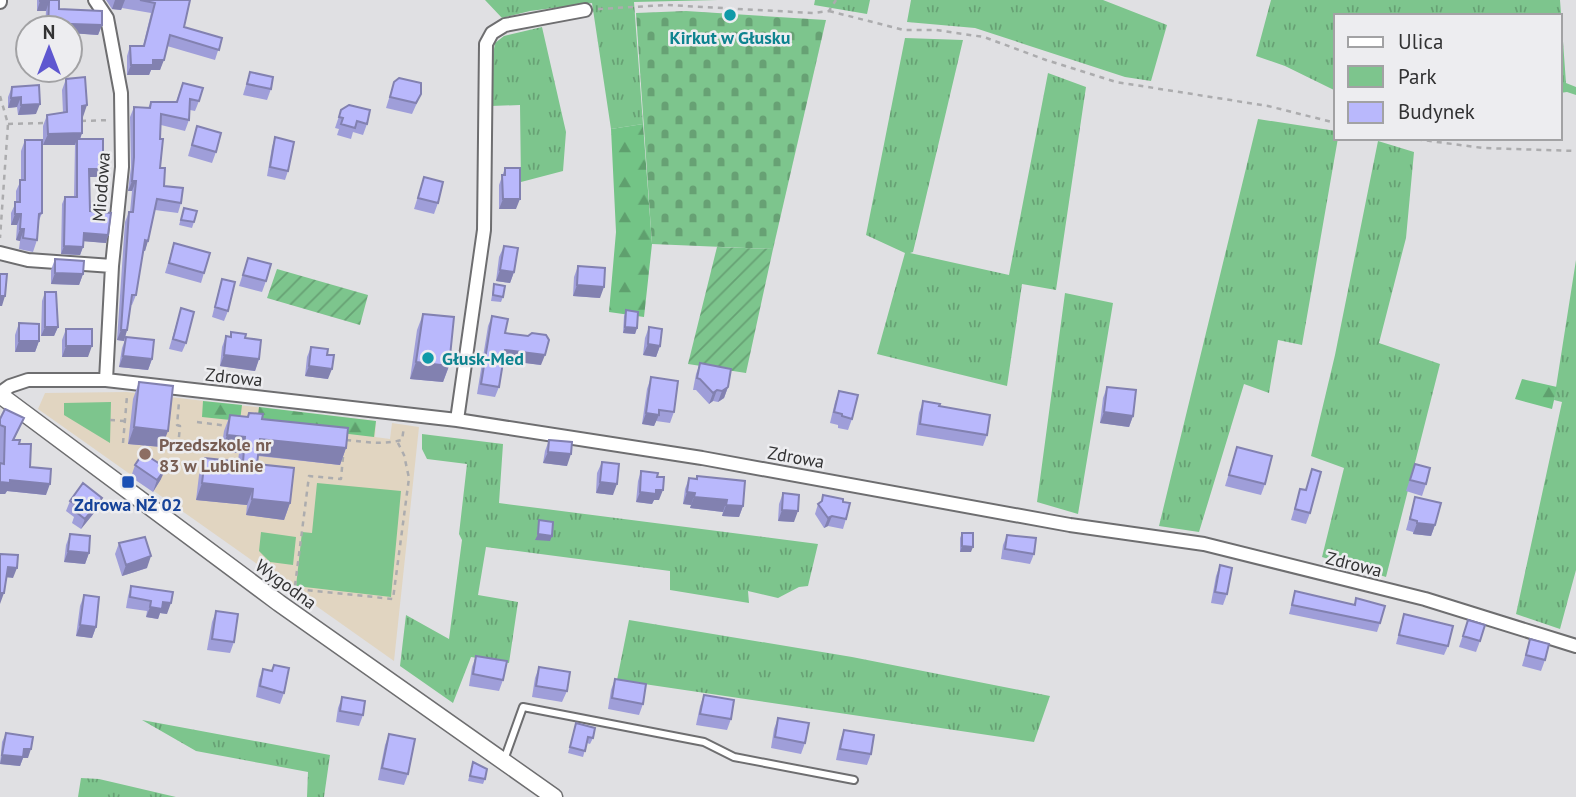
<svg xmlns="http://www.w3.org/2000/svg" width="1576" height="797" font-family="'PT Sans',sans-serif">
	<defs>
		<pattern id="grass-tufts" width="24" height="20" patternUnits="userSpaceOnUse" patternTransform="scale(1.75)"><rect width="24" height="20" fill="#7dc58d"/><path d="M3 7l-1-3M5 7V3M7 7l1-3M15 17l-1-3M17 17v-4M19 17l1-3" fill="none" stroke="#67a174"/></pattern>
		<pattern id="forest-firs" width="22" height="20" patternUnits="userSpaceOnUse" patternTransform="scale(1.75)"><rect width="22" height="20" fill="#73c486"/><path d="M5 1l3.5 6h-7zM16 11l3.5 6h-7z" fill="#5fa06e"/></pattern>
		<pattern id="cemetery-stones" width="16" height="16" patternUnits="userSpaceOnUse" patternTransform="scale(1.75)"><rect width="16" height="16" fill="#7dc58d"/><path d="M2 7V4a2 2 0 0 1 4 0v3zM10 15v-3a2 2 0 0 1 4 0v3z" fill="#67a174"/></pattern>
		<pattern id="garden-furrows" width="10" height="10" patternUnits="userSpaceOnUse" patternTransform="scale(1.75)"><rect width="10" height="10" fill="#7dc58d"/><path d="M-1 1l2-2M0 10L10 0M9 11l2-2" fill="none" stroke="#67a174"/></pattern>
	</defs>
	<rect width="100%" height="100%" fill="#e0e0e3"/>
	<path fill="#e1d5c1" d="M 127,392 L 376,421 L 375,437 L 390,439 L 392,423 L 419,427 L 394,661 L 38,409 L 45,393 Z"/>
	<path fill="url(#grass-tufts)" d="M 479,0 L 718,0 L 634,2 L 643,124 L 611,129 L 592,3 L 530,11 L 502,18 L 485,0 Z
		M 815,0 L 870,0 L 867,14 L 814,5 Z
		M 911,0 L 1103,0 L 1167,25 L 1151,81 L 1125,77 L 975,28 L 907,22 Z
		M 1271,0 L 1560,0 L 1566,83 L 1576,87 L 1576,95 L 1567,92 L 1560,93 L 1560,16 L 1336,16 L 1336,91 L 1285,66 L 1256,56 Z
		M 542,27 L 566,132 L 563,171 L 521,182 L 520,105 L 491,106 L 491,67 L 495,43 L 504,36 Z
		M 905,38 L 963,40 L 913,252 L 910,253 L 1009,275 L 1048,73 L 1086,87 L 1056,290 L 1022,284 L 1007,386 L 877,354 L 905,253 L 866,235 Z
		M 1258,119 L 1336,131 L 1338,138 L 1302,345 L 1278,340 L 1269,393 L 1244,384 L 1199,532 L 1159,526 Z
		M 1378,141 L 1414,152 L 1406,238 L 1379,343 L 1440,364 L 1386,577 L 1322,557 L 1344,468 L 1311,456 L 1335,355 Z
		M 1576,260 L 1576,570 L 1560,629 L 1516,614 L 1562,402 L 1554,400 Z
		M 1065,293 L 1113,303 L 1078,514 L 1037,502 Z
		M 422,434 L 503,444 L 499,503 L 818,544 L 808,586 L 799,587 L 778,598 L 748,591 L 749,603 L 670,590 L 670,571 L 486,547 L 478,595 L 518,602 L 509,663 L 471,657 L 453,703 L 400,666 L 406,615 L 449,639 L 462,540 L 459,534 L 467,464 L 427,459 L 422,449 Z
		M 629,620 L 852,657 L 1050,696 L 1034,742 L 617,680 Z
		M 142,720 L 330,755 L 324,797 L 307,797 L 308,772 L 196,751 Z
		M 81,778 L 99,779 L 176,797 L 78,797 Z"/>
	<path fill="url(#forest-firs)" d="M 643,124 L 652,244 L 644,317 L 609,312 L 616,232 L 611,129 Z
		M 1522,379 L 1557,387 L 1552,409 L 1515,399 Z
		M 203,401 L 242,405 L 240,421 L 202,417 Z
		M 259,407 L 376,421 L 374,437 L 257,423 Z"/>
	<path fill="url(#cemetery-stones)" d="M 686,11 L 826,20 L 773,249 L 652,244 L 636,13 Z"/>
	<path fill="#7dc58d" d="M 111,402 L 110,443 L 64,415 L 64,403 Z
		M 317,483 L 401,491 L 391,597 L 296,586 L 302,532 L 312,533 Z
		M 261,532 L 296,537 L 293,565 L 270,562 L 259,551 Z"/>
	<path fill="url(#garden-furrows)" d="M 717,247 L 773,249 L 746,373 L 688,364 Z
		M 277,269 L 368,295 L 360,325 L 267,298 Z"/>
	<g fill="none" stroke-linecap="round" stroke-linejoin="round">
		<defs>
			<path id="lane" d="M 504,760 L 523,707 L 704,742 L 734,757 L 854,780"/>
			<path id="street" d="M 95,0 L 107,18 L 121,93 L 122,167 L 112,266 L 106,380
				M 0,2 L 0,0
				M 0,253 L 28,260 L 112,266
				M 0,393 L 10,386 L 28,380 L 106,380 L 457,420 L 702,458 L 1070,525 L 1204,544 L 1425,599 L 1576,646
				M 457,420 L 484,230 L 486,44 L 492,33 L 505,25 L 585,10"/>
			<path id="secondary" d="M 0,395 L 279,603 L 554,797"/>
		</defs>
		<use href="#lane" stroke="#6e6e70" stroke-width="10"/>
		<use href="#street" stroke="#6e6e70" stroke-width="16"/>
		<use href="#secondary" stroke="#6e6e70" stroke-width="19"/>
		<path stroke="#acacae" stroke-width="2.5" stroke-dasharray="5 5" stroke-linecap="butt" d="M 598,9 L 667,5 L 813,13 L 829,11 L 836,0
			M 829,11 L 904,30 L 936,30 L 984,37 L 1046,60 L 1116,82 L 1268,106 L 1336,123
			M 0,96 L 8,124 L 0,238
			M 81,121 L 110,120
			M 8,124 L 47,123
			M 1407,138 L 1483,148 L 1576,151
			M 110,420 L 125,421
			M 197,422 L 228,426
			M 346,440 C 366,442 382,445 402,440 L 404,427
			M 123,443 L 127,396
			M 178,447 L 180,426 L 177,425 L 179,402
			M 343,457 L 341,479 L 309,476 L 295,586 L 296,589 L 393,599 L 409,478 L 404,455 L 397,441"/>
		<use href="#lane" stroke="#fff" stroke-width="6"/>
		<use href="#street" stroke="#fff" stroke-width="12"/>
		<use href="#secondary" stroke="#fff" stroke-width="16"/>
	</g>
	<path fill="#9f9ed9" d="M 37,0 L 59,0 L 59,9 L 102,25 L 98,35 L 72,33 L 72,41 L 70,45 L 70,28 L 45,28 L 46,11 L 37,11 Z
		M 106,0 L 190,0 L 184,27 L 222,38 L 215,60 L 167,46 L 160,70 L 151,70 L 149,75 L 127,75 L 127,56 L 130,46 L 143,46 L 151,13 L 122,8 L 121,10 L 112,9 Z
		M 250,72 L 271,89 L 267,100 L 243,95 Z
		M 66,79 L 83,117 L 82,133 L 80,139 L 103,169 L 100,177 L 89,177 L 90,211 L 108,235 L 106,243 L 84,241 L 83,247 L 80,255 L 61,254 L 62,204 L 65,197 L 74,197 L 75,145 L 43,145 L 43,126 L 47,115 L 63,113 L 62,90 Z
		M 394,82 L 421,94 L 412,114 L 386,108 Z
		M 183,83 L 199,101 L 195,111 L 190,110 L 189,120 L 185,131 L 161,125 L 160,168 L 164,186 L 181,203 L 178,213 L 155,210 L 145,251 L 143,251 L 136,295 L 132,305 L 130,305 L 127,330 L 124,341 L 117,340 L 125,222 L 129,212 L 130,212 L 132,191 L 128,191 L 131,167 L 130,117 L 134,107 L 148,108 L 151,102 L 176,102 Z
		M 12,87 L 36,114 L 18,115 L 17,107 L 8,108 L 8,97 Z
		M 341,110 L 367,124 L 363,135 L 353,132 L 351,139 L 337,135 L 339,129 L 335,128 Z
		M 197,126 L 216,152 L 212,163 L 188,156 Z
		M 275,137 L 288,171 L 285,180 L 267,176 L 272,147 Z
		M 25,140 L 42,213 L 38,223 L 37,240 L 33,252 L 19,249 L 20,241 L 16,240 L 17,225 L 11,225 L 11,213 L 16,202 L 16,191 L 21,180 L 21,151 Z
		M 505,168 L 516,209 L 499,209 L 499,185 Z
		M 424,177 L 438,203 L 434,214 L 414,209 Z
		M 184,208 L 194,222 L 192,228 L 179,225 Z
		M 174,243 L 204,273 L 201,283 L 165,273 Z
		M 504,246 L 514,272 L 510,283 L 496,281 L 499,257 Z
		M 248,258 L 266,281 L 262,292 L 239,286 Z
		M 55,259 L 83,274 L 79,285 L 51,284 L 51,270 Z
		M 578,266 L 600,298 L 573,296 L 574,277 Z
		M 222,279 L 228,311 L 224,321 L 212,317 L 219,289 Z
		M 494,284 L 503,297 L 501,302 L 491,301 Z
		M 45,292 L 58,327 L 54,336 L 41,336 L 42,301 Z
		M 181,308 L 186,343 L 182,352 L 169,349 Z
		M 626,310 L 637,328 L 635,334 L 623,333 L 624,316 Z
		M 423,314 L 449,366 L 443,382 L 410,379 L 417,330 Z
		M 492,316 L 505,333 L 541,365 L 504,360 L 499,387 L 495,397 L 477,394 L 488,326 Z
		M 19,323 L 39,341 L 35,352 L 15,352 L 15,335 Z
		M 649,327 L 660,346 L 656,357 L 643,355 L 645,338 Z
		M 66,329 L 88,357 L 62,357 L 62,340 Z
		M 231,332 L 245,338 L 259,359 L 255,371 L 220,366 L 222,347 L 226,336 L 230,336 Z
		M 126,337 L 152,359 L 148,370 L 119,367 L 122,348 Z
		M 311,347 L 327,355 L 328,379 L 305,376 L 307,357 Z
		M 700,363 L 728,387 L 724,398 L 718,402 L 713,401 L 709,404 L 696,390 L 693,390 L 696,374 Z
		M 651,377 L 674,412 L 670,423 L 656,421 L 654,426 L 642,424 L 647,389 Z
		M 139,382 L 162,447 L 128,444 L 133,399 Z
		M 1107,387 L 1133,416 L 1129,427 L 1100,423 L 1103,398 Z
		M 839,391 L 852,419 L 848,430 L 838,428 L 838,425 L 830,423 L 835,402 Z
		M 923,401 L 939,406 L 987,435 L 983,446 L 916,435 L 919,413 Z
		M 249,413 L 346,448 L 340,465 L 258,456 L 257,464 L 290,503 L 284,520 L 246,515 L 247,505 L 196,500 L 199,475 L 205,458 L 238,461 L 239,453 L 221,451 L 224,431 L 230,415 L 247,417 Z
		M 24,418 L 14,440 L 19,444 L 30,467 L 46,495 L 7,491 L 5,494 L 0,494 L 0,419 Z
		M 549,440 L 567,466 L 543,463 L 545,451 Z
		M 1237,447 L 1265,484 L 1261,495 L 1225,486 Z
		M 602,462 L 613,495 L 596,493 L 597,473 Z
		M 1415,464 L 1426,484 L 1422,496 L 1406,491 Z
		M 135,465 L 161,479 L 153,492 L 131,477 Z
		M 641,471 L 659,500 L 654,500 L 652,504 L 636,502 L 638,481 Z
		M 689,478 L 743,506 L 739,517 L 722,516 L 723,512 L 690,508 L 691,505 L 683,504 L 685,489 Z
		M 1300,489 L 1310,513 L 1306,524 L 1291,520 Z
		M 783,493 L 794,522 L 778,521 L 779,504 Z
		M 823,495 L 843,502 L 846,519 L 843,529 L 828,526 L 824,528 L 815,514 L 818,504 L 821,502 Z
		M 1415,497 L 1435,525 L 1431,536 L 1413,534 L 1413,532 L 1406,530 Z
		M 102,498 L 98,508 L 81,529 L 72,523 L 74,517 L 66,511 L 70,501 Z
		M 962,533 L 971,552 L 960,552 L 960,538 Z
		M 70,534 L 89,553 L 85,564 L 64,562 L 66,545 Z
		M 1007,535 L 1034,554 L 1030,564 L 1001,559 L 1003,545 Z
		M 119,543 L 147,568 L 122,576 L 115,554 Z
		M 1220,565 L 1227,594 L 1223,605 L 1211,603 L 1216,576 Z
		M 131,586 L 167,614 L 160,613 L 158,619 L 146,617 L 147,611 L 126,608 L 128,596 Z
		M 1295,591 L 1354,605 L 1356,598 L 1380,623 L 1377,632 L 1289,614 Z
		M 84,595 L 96,627 L 92,638 L 76,636 L 80,606 Z
		M 216,611 L 234,642 L 230,653 L 207,650 L 212,622 Z
		M 1404,614 L 1448,646 L 1444,655 L 1396,644 Z
		M 1468,620 L 1480,641 L 1476,652 L 1459,647 Z
		M 1530,639 L 1545,660 L 1541,671 L 1522,666 Z
		M 476,656 L 503,680 L 499,691 L 469,686 L 472,667 Z
		M 274,665 L 284,693 L 280,704 L 256,697 L 259,680 L 263,669 L 271,671 Z
		M 539,667 L 567,691 L 562,702 L 532,697 L 535,678 Z
		M 615,679 L 643,704 L 639,715 L 608,709 L 611,690 Z
		M 704,695 L 731,719 L 727,730 L 696,725 L 700,706 Z
		M 342,697 L 363,715 L 359,726 L 336,722 L 338,708 Z
		M 778,718 L 805,743 L 801,754 L 771,748 L 774,729 Z
		M 576,723 L 593,738 L 590,744 L 587,743 L 583,757 L 568,753 Z
		M 844,730 L 871,754 L 867,765 L 836,760 L 840,741 Z
		M 6,733 L 28,758 L 23,758 L 20,766 L 0,764 L 2,742 Z
		M 389,734 L 408,774 L 404,785 L 378,780 L 385,745 Z
		M 473,762 L 485,779 L 483,784 L 468,781 Z"/>
	<path fill="#8281b0" d="M 115,0 L 125,0 L 121,10 L 112,9 Z
		M 40,1 L 49,2 L 46,11 L 37,11 Z
		M 72,24 L 102,25 L 98,35 L 70,33 Z
		M 153,60 L 164,60 L 160,70 L 151,70 L 149,75 L 127,75 L 131,65 Z
		M 21,97 L 17,107 L 8,108 L 11,98 Z
		M 40,104 L 36,114 L 18,115 L 21,105 Z
		M 87,105 L 83,117 L 78,117 L 82,106 Z
		M 82,133 L 78,145 L 77,139 L 75,145 L 43,145 L 48,134 Z
		M 89,169 L 103,169 L 100,177 L 86,177 Z
		M 132,181 L 136,181 L 132,191 L 128,191 Z
		M 503,199 L 520,199 L 516,209 L 499,209 Z
		M 15,214 L 21,214 L 17,225 L 11,225 Z
		M 20,229 L 24,229 L 20,241 L 16,240 Z
		M 84,233 L 108,235 L 106,243 L 81,241 Z
		M 145,240 L 148,241 L 145,251 L 141,250 Z
		M 64,246 L 83,247 L 80,255 L 61,254 Z
		M 500,270 L 514,272 L 510,283 L 496,281 Z
		M 55,273 L 83,274 L 79,285 L 51,284 Z
		M 577,285 L 604,287 L 600,298 L 573,296 Z
		M 0,296 L 5,296 L 2,306 L 0,306 Z
		M 45,327 L 58,327 L 54,336 L 41,336 Z
		M 625,327 L 637,328 L 635,334 L 623,333 Z
		M 121,330 L 127,330 L 124,341 L 117,340 Z
		M 19,341 L 39,341 L 35,352 L 15,352 Z
		M 648,344 L 660,346 L 656,357 L 643,355 Z
		M 66,346 L 92,346 L 88,357 L 62,357 Z
		M 505,350 L 545,355 L 541,365 L 501,360 Z
		M 224,355 L 259,359 L 255,371 L 220,366 Z
		M 123,356 L 152,359 L 148,370 L 119,367 Z
		M 416,362 L 449,366 L 443,382 L 410,379 Z
		M 309,366 L 332,369 L 328,379 L 305,376 Z
		M 728,387 L 724,398 L 718,402 L 722,391 Z
		M 717,390 L 713,401 L 709,404 L 713,393 Z
		M 1104,412 L 1133,416 L 1129,427 L 1100,423 Z
		M 646,413 L 659,415 L 654,426 L 642,424 Z
		M 134,427 L 168,431 L 162,447 L 128,444 Z
		M 227,435 L 245,437 L 239,453 L 221,451 Z
		M 260,439 L 346,448 L 340,465 L 254,455 Z
		M 548,452 L 571,454 L 567,466 L 543,463 Z
		M 166,468 L 161,479 L 153,492 L 157,480 Z
		M 10,480 L 50,484 L 46,495 L 7,491 L 5,494 L 0,494 L 0,482 Z
		M 600,482 L 617,484 L 613,495 L 596,493 Z
		M 202,483 L 253,489 L 247,505 L 196,500 Z
		M 656,490 L 663,490 L 659,500 L 654,500 L 652,504 L 636,502 L 640,492 Z
		M 687,492 L 695,493 L 691,505 L 683,504 Z
		M 694,497 L 727,500 L 723,512 L 690,508 Z
		M 102,498 L 98,508 L 81,529 L 85,519 Z
		M 252,499 L 290,503 L 284,520 L 246,515 Z
		M 726,505 L 743,506 L 739,517 L 722,516 Z
		M 782,510 L 798,511 L 794,522 L 778,521 Z
		M 832,516 L 828,526 L 824,528 L 828,518 Z
		M 1417,523 L 1435,525 L 1431,536 L 1413,534 Z
		M 538,534 L 552,536 L 550,541 L 535,540 Z
		M 962,546 L 973,547 L 971,552 L 960,552 Z
		M 68,551 L 89,553 L 85,564 L 64,562 Z
		M 151,556 L 147,568 L 122,576 L 126,565 Z
		M 8,567 L 17,568 L 13,578 L 4,577 Z
		M 0,593 L 4,593 L 0,604 Z
		M 163,602 L 171,603 L 167,614 L 160,613 L 158,619 L 146,617 L 150,607 Z
		M 80,625 L 96,627 L 92,638 L 76,636 Z
		M 24,749 L 31,749 L 28,758 L 23,758 L 20,766 L 0,764 L 2,755 Z"/>
	<path fill="#b9b8fc" stroke="#8281b0" stroke-width="2" d="M 40,0 L 59,0 L 59,9 L 102,11 L 102,25 L 72,24 L 72,41 L 70,41 L 70,28 L 48,28 L 49,2 L 40,1 Z
		M 140,0 L 190,0 L 184,27 L 222,38 L 219,50 L 170,35 L 164,60 L 153,60 L 153,65 L 131,65 L 130,46 L 144,46 L 155,3 Z
		M 250,72 L 273,77 L 271,89 L 247,84 Z
		M 85,77 L 87,105 L 82,106 L 82,133 L 48,134 L 47,115 L 67,112 L 66,79 Z
		M 399,78 L 421,83 L 421,94 L 416,103 L 390,97 L 394,82 Z
		M 183,83 L 203,88 L 199,101 L 190,99 L 189,120 L 161,114 L 160,139 L 163,139 L 160,168 L 165,168 L 164,186 L 183,188 L 181,203 L 157,199 L 148,241 L 145,240 L 136,295 L 132,295 L 127,330 L 121,330 L 129,212 L 133,212 L 136,181 L 132,181 L 134,157 L 134,107 L 150,108 L 151,102 L 177,102 Z
		M 39,85 L 40,104 L 21,105 L 21,97 L 11,98 L 12,87 Z
		M 349,105 L 370,110 L 367,124 L 357,121 L 355,128 L 341,124 L 343,118 L 339,117 L 341,110 Z
		M 197,126 L 221,133 L 216,152 L 192,145 Z
		M 275,137 L 294,142 L 288,171 L 270,167 Z
		M 77,139 L 103,139 L 103,169 L 89,169 L 90,211 L 111,213 L 108,235 L 84,233 L 83,247 L 64,246 L 65,197 L 77,197 Z
		M 25,140 L 42,140 L 42,213 L 39,214 L 37,240 L 23,238 L 24,229 L 20,229 L 21,214 L 15,214 L 15,202 L 20,202 L 20,180 L 25,180 Z
		M 505,168 L 520,168 L 520,199 L 503,199 L 502,175 L 505,175 Z
		M 424,177 L 443,182 L 438,203 L 418,198 Z
		M 184,208 L 197,211 L 194,222 L 181,220 Z
		M 174,243 L 210,253 L 204,273 L 169,263 Z
		M 504,246 L 518,248 L 514,272 L 500,270 Z
		M 248,258 L 271,264 L 266,281 L 243,275 Z
		M 55,259 L 84,261 L 83,274 L 55,273 Z
		M 578,266 L 605,268 L 604,287 L 577,285 Z
		M 0,274 L 7,274 L 5,296 L 0,296 Z
		M 222,279 L 235,282 L 228,311 L 215,307 Z
		M 494,284 L 505,286 L 503,297 L 493,295 Z
		M 45,292 L 56,292 L 58,327 L 45,327 Z
		M 181,308 L 194,312 L 186,343 L 173,339 Z
		M 626,310 L 638,312 L 637,328 L 625,327 Z
		M 423,314 L 454,317 L 449,366 L 416,362 Z
		M 492,316 L 508,319 L 505,333 L 528,336 L 532,333 L 546,335 L 549,340 L 545,355 L 505,350 L 499,387 L 481,384 Z
		M 19,323 L 39,324 L 39,341 L 19,341 Z
		M 649,327 L 662,329 L 660,346 L 648,344 Z
		M 66,329 L 92,329 L 92,346 L 66,346 Z
		M 231,332 L 246,334 L 245,338 L 261,340 L 259,359 L 224,355 L 226,336 L 231,337 Z
		M 126,337 L 154,340 L 152,359 L 123,356 Z
		M 311,347 L 328,349 L 327,355 L 334,355 L 332,369 L 309,366 Z
		M 700,363 L 731,369 L 728,387 L 722,391 L 717,390 L 713,393 L 700,379 L 697,378 Z
		M 651,377 L 678,381 L 674,412 L 659,410 L 659,415 L 646,413 Z
		M 139,382 L 173,386 L 168,431 L 134,427 Z
		M 1107,387 L 1136,390 L 1133,416 L 1104,412 Z
		M 839,391 L 858,395 L 852,419 L 842,416 L 842,414 L 834,412 Z
		M 923,401 L 940,404 L 939,406 L 990,415 L 987,435 L 920,424 Z
		M 5,409 L 24,418 L 13,440 L 20,440 L 19,444 L 31,444 L 30,467 L 51,469 L 50,484 L 10,480 L 10,483 L 0,482 L 0,463 L 4,464 L 5,427 L 0,425 L 0,419 Z
		M 249,413 L 263,414 L 262,419 L 348,428 L 346,448 L 260,439 L 257,464 L 294,468 L 290,503 L 252,499 L 253,489 L 202,483 L 205,458 L 243,462 L 245,437 L 227,435 L 230,415 L 248,417 Z
		M 549,440 L 572,442 L 571,454 L 548,452 Z
		M 1237,447 L 1272,456 L 1265,484 L 1229,475 Z
		M 143,453 L 166,468 L 157,480 L 135,465 Z
		M 602,462 L 619,464 L 617,484 L 600,482 Z
		M 1415,464 L 1430,468 L 1426,484 L 1410,480 Z
		M 1312,469 L 1321,472 L 1310,513 L 1295,509 L 1300,489 L 1306,490 Z
		M 641,471 L 658,473 L 657,477 L 664,477 L 663,490 L 656,490 L 656,494 L 640,492 Z
		M 697,476 L 745,481 L 743,506 L 726,505 L 727,500 L 694,497 L 695,493 L 687,492 L 689,478 L 697,479 Z
		M 83,483 L 102,498 L 85,519 L 76,512 L 79,507 L 70,501 Z
		M 783,493 L 799,495 L 798,511 L 782,510 Z
		M 823,495 L 843,499 L 843,502 L 850,503 L 846,519 L 832,516 L 828,518 L 818,504 L 822,501 Z
		M 1415,497 L 1441,503 L 1435,525 L 1417,523 L 1417,521 L 1410,519 Z
		M 539,520 L 553,522 L 552,536 L 538,534 Z
		M 962,533 L 973,533 L 973,547 L 962,546 Z
		M 70,534 L 90,536 L 89,553 L 68,551 Z
		M 1007,535 L 1036,538 L 1034,554 L 1005,549 Z
		M 145,537 L 151,556 L 126,565 L 119,543 Z
		M 0,554 L 18,555 L 17,568 L 8,567 L 4,593 L 0,593 Z
		M 1220,565 L 1232,568 L 1227,594 L 1215,592 Z
		M 131,586 L 173,592 L 171,603 L 163,602 L 162,609 L 150,607 L 151,601 L 130,597 Z
		M 1295,591 L 1355,605 L 1356,598 L 1385,606 L 1380,623 L 1292,605 Z
		M 84,595 L 99,597 L 96,627 L 80,625 Z
		M 216,611 L 238,614 L 234,642 L 212,639 Z
		M 1404,614 L 1453,626 L 1448,646 L 1399,635 Z
		M 1468,620 L 1485,625 L 1480,641 L 1463,636 Z
		M 1530,639 L 1549,644 L 1545,660 L 1526,655 Z
		M 476,656 L 507,661 L 503,680 L 473,674 Z
		M 274,665 L 289,668 L 284,693 L 260,686 L 263,669 L 272,671 Z
		M 539,667 L 570,672 L 567,691 L 536,686 Z
		M 615,679 L 646,684 L 643,704 L 612,698 Z
		M 704,695 L 734,700 L 731,719 L 700,714 Z
		M 342,697 L 365,701 L 363,715 L 340,711 Z
		M 778,718 L 809,723 L 805,743 L 775,737 Z
		M 576,723 L 595,728 L 593,738 L 588,737 L 585,751 L 570,747 Z
		M 844,730 L 874,735 L 871,754 L 840,749 Z
		M 6,733 L 33,737 L 31,749 L 24,749 L 23,757 L 2,755 Z
		M 389,734 L 415,739 L 408,774 L 382,768 Z
		M 473,762 L 487,769 L 485,779 L 470,776 Z"/>
	<g fill="#0f9aa8" stroke="#ededf0" stroke-width="2.5">
		<circle cx="730" cy="15" r="7"/>
		<circle cx="428" cy="358" r="7"/>
	</g>
	<circle fill="#8d6e63" stroke="#ededf0" stroke-width="2.5" cx="145" cy="454" r="7"/>
	<rect fill="#1a4fb4" stroke="#ededf0" stroke-width="2.5" x="121" y="475" width="14" height="14" rx="3.5"/>
	<g text-anchor="middle" dominant-baseline="central" stroke-width="5" stroke-linejoin="round" paint-order="stroke">
		<g font-size="18" font-weight="bold" fill="#0d838f" stroke="#ededf0">
			<text x="730" y="37">Kirkut w Głusku</text>
			<text x="442" y="358" text-anchor="start">Głusk-Med</text>
		</g>
		<g font-size="18" fill="#323233" stroke="#ededf0">
			<text transform="translate(101 187) rotate(-86)">Miodowa</text>
			<text transform="translate(234 377) rotate(6)">Zdrowa</text>
			<text transform="translate(796 457) rotate(10)">Zdrowa</text>
			<text transform="translate(1354 564) rotate(14)">Zdrowa</text>
			<text transform="translate(286 584) rotate(36)">Wygodna</text>
		</g>
		<g font-size="18" font-weight="bold" fill="#785e54" stroke="#ededf0" text-anchor="start">
			<text x="159" y="444">Przedszkole nr<tspan x="159" dy="21">83 w Lublinie</tspan></text>
		</g>
		<g font-size="18" font-weight="bold" fill="#164399" stroke="#ededf0">
			<text x="128" y="504">Zdrowa NŻ 02</text>
		</g>
	</g>
	<rect x="1334" y="14" width="228" height="126" fill="#ededf0" stroke="#a2a2a4" stroke-width="2"/>
	<rect x="1348" y="37" width="35" height="10" fill="#ffffff" stroke="#a2a2a4" stroke-width="2"/>
	<text x="1398" y="49" font-size="21" fill="#323233">Ulica</text>
	<rect x="1348" y="66" width="35" height="21" fill="#7dc58d" stroke="#a2a2a4" stroke-width="2"/>
	<text x="1398" y="84" font-size="21" fill="#323233">Park</text>
	<rect x="1348" y="102" width="35" height="21" fill="#b9b8fc" stroke="#a2a2a4" stroke-width="2"/>
	<text x="1398" y="119" font-size="21" fill="#323233">Budynek</text>
	<g transform="translate(49 49)"><circle r="33" fill="#ededf0" stroke="#a2a2a4" stroke-width="2"/>
	<path d="M0-5L12 26L0 18L-12 26Z" fill="#5e57d0"/>
	<text y="-10" font-size="19" font-weight="bold" text-anchor="middle" fill="#323233">N</text>
	</g>
</svg>
